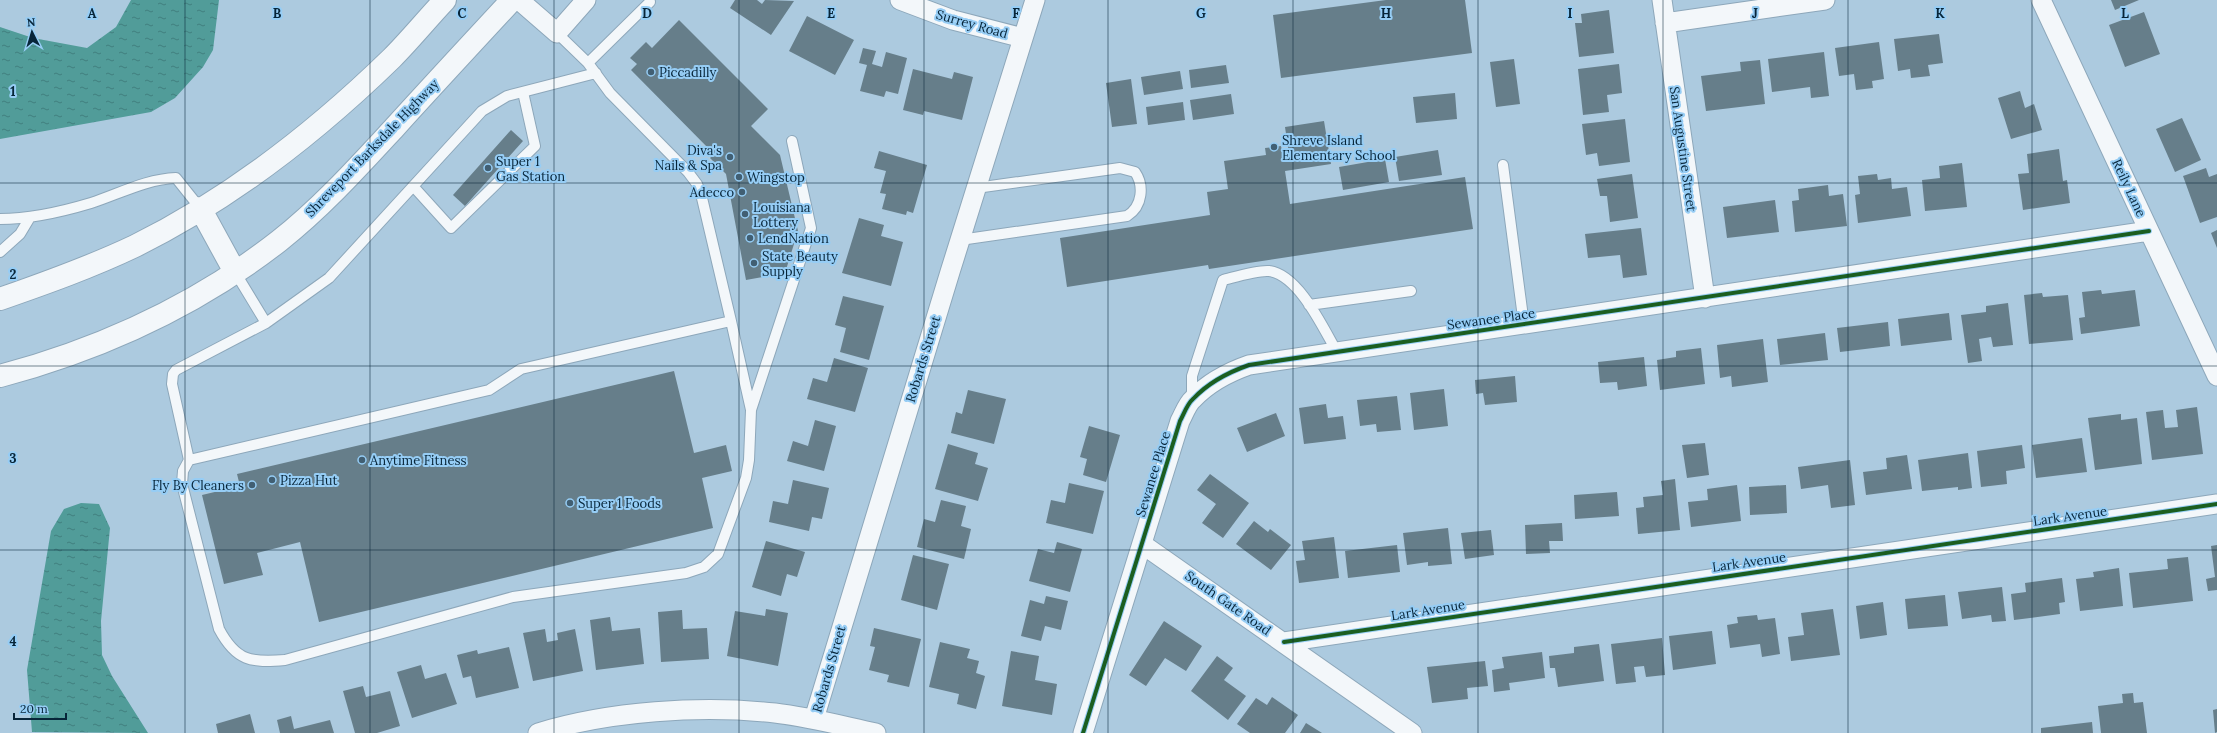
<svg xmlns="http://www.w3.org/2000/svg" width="2217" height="733" font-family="Lora,serif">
	<defs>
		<pattern id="water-ripples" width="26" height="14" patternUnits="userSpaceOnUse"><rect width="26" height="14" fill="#519c99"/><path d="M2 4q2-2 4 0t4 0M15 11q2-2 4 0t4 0" fill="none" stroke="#417f7e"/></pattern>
	</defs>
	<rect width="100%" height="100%" fill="#accadf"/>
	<path fill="url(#water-ripples)" d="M 131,0 L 219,0 L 213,50 L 203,67 L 175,98 L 151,112 L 0,139 L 0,27 L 33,38 L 87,48 L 116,27 Z
		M 81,503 L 99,504 L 110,528 L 101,621 L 102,655 L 112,676 L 148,733 L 32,732 L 27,670 L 51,531 L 64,509 Z"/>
	<path fill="#667e8a" d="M 735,0 L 757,0 L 762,4 L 765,0 L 794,1 L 771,35 L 730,8 Z
		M 1386,0 L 1465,0 L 1472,53 L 1281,78 L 1273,15 Z
		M 2111,0 L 2139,0 L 2115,10 Z
		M 1609,10 L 1614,53 L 1579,57 L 1575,23 L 1582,23 L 1581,14 Z
		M 2144,12 L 2160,54 L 2125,67 L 2109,25 Z
		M 807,16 L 854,40 L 835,75 L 789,51 Z
		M 679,20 L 768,109 L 751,126 L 780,155 L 798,231 L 785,273 L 746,280 L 726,174 L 710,158 L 714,154 L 631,70 L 637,64 L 630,58 L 646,42 L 652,48 Z
		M 1939,34 L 1943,63 L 1928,65 L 1930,76 L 1911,78 L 1910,69 L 1898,71 L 1894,39 Z
		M 1879,42 L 1884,79 L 1872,81 L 1873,88 L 1856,90 L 1854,74 L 1839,76 L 1835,48 Z
		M 863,48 L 876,51 L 872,64 L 882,67 L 886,52 L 907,58 L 898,94 L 886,91 L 884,97 L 860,91 L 867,65 L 859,63 Z
		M 1824,52 L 1829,96 L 1811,98 L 1810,87 L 1772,92 L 1768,59 Z
		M 1514,59 L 1520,104 L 1496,107 L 1490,62 Z
		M 1760,60 L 1765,104 L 1706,111 L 1701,76 L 1741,71 L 1740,62 Z
		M 1619,64 L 1622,93 L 1607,95 L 1609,112 L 1583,115 L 1578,69 Z
		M 1226,65 L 1229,83 L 1191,88 L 1189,70 Z
		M 913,69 L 952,79 L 954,72 L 973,77 L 962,120 L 924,111 L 923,115 L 903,110 Z
		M 1180,71 L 1183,89 L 1144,95 L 1141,77 Z
		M 1131,79 L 1137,124 L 1112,127 L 1106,83 Z
		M 2020,91 L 2025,108 L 2034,104 L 2042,130 L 2011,139 L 1998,98 Z
		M 1455,93 L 1457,119 L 1416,123 L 1413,97 Z
		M 1231,94 L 1234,114 L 1193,120 L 1190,100 Z
		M 1183,102 L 1185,120 L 1148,125 L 1146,107 Z
		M 2182,118 L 2201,160 L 2175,172 L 2156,129 Z
		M 1625,119 L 1630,162 L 1599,166 L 1597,153 L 1586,155 L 1582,124 Z
		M 1324,121 L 1331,164 L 1285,171 L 1290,204 L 1465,177 L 1473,229 L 1209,269 L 1208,265 L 1067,287 L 1060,238 L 1210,215 L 1207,192 L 1228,189 L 1224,161 L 1266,155 L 1265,148 L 1281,146 L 1283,155 L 1289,154 L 1285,127 Z
		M 511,130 L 523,141 L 465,206 L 453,195 Z
		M 2059,149 L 2063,181 L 2067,180 L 2070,203 L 2023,210 L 2018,174 L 2029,173 L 2027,154 Z
		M 1438,150 L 1442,175 L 1399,181 L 1395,157 Z
		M 879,151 L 927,165 L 913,213 L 907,211 L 906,215 L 882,209 L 886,194 L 880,193 L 886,171 L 874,168 Z
		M 1385,159 L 1389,182 L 1343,190 L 1339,167 Z
		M 1962,163 L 1967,207 L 1925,211 L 1922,180 L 1940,178 L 1939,166 Z
		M 2206,168 L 2209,177 L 2217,174 L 2217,217 L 2200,223 L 2183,176 Z
		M 1632,174 L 1638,218 L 1610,222 L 1607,196 L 1600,196 L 1597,179 Z
		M 1877,174 L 1878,180 L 1891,178 L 1892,189 L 1907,187 L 1911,216 L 1858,223 L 1855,195 L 1860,194 L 1858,176 Z
		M 1828,185 L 1829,196 L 1843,194 L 1847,226 L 1795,232 L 1792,201 L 1799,200 L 1798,189 Z
		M 1775,200 L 1779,232 L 1727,238 L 1723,207 Z
		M 859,218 L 884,225 L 881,236 L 903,242 L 891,286 L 842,273 Z
		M 1641,228 L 1647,275 L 1623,278 L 1620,255 L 1588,258 L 1585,234 Z
		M 2217,230 L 2217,248 L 2211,233 Z
		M 2101,290 L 2102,294 L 2135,290 L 2140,326 L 2081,334 L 2079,318 L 2085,317 L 2082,292 Z
		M 2042,293 L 2043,297 L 2068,295 L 2073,340 L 2029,344 L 2024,295 Z
		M 843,296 L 884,306 L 869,360 L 840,352 L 846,328 L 835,325 Z
		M 2008,303 L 2013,345 L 1993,347 L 1991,337 L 1979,339 L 1982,361 L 1968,363 L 1961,315 L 1986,312 L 1986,306 Z
		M 1949,313 L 1952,340 L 1901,346 L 1898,319 Z
		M 1888,322 L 1890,346 L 1840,352 L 1837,328 Z
		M 1825,333 L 1828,360 L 1780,365 L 1777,339 Z
		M 1763,339 L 1768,382 L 1732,387 L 1731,376 L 1720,378 L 1717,345 Z
		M 1701,348 L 1705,384 L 1660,390 L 1657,360 L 1676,357 L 1676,351 Z
		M 1644,357 L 1647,386 L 1618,390 L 1617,382 L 1600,383 L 1598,362 Z
		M 834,358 L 868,368 L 855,412 L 807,399 L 813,378 L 827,382 Z
		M 674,371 L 694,453 L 726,445 L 732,471 L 702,478 L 713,528 L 319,622 L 300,542 L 257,553 L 263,575 L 224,584 L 202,495 L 240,486 L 237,474 Z
		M 1515,376 L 1517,402 L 1485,405 L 1483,393 L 1476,394 L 1475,380 Z
		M 1444,389 L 1448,426 L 1414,430 L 1410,393 Z
		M 968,390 L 1006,399 L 994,444 L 951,433 L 956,412 L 962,414 Z
		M 1397,396 L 1401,430 L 1377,432 L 1376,424 L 1360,426 L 1357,400 Z
		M 1326,404 L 1328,418 L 1343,416 L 1346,439 L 1304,444 L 1299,408 Z
		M 2197,407 L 2203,454 L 2152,460 L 2146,412 L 2163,410 L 2165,428 L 2178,427 L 2176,410 Z
		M 1276,413 L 1285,436 L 1247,452 L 1237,428 Z
		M 2121,414 L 2121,420 L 2137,418 L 2142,464 L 2095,470 L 2088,418 Z
		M 815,420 L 836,426 L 824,471 L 787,461 L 793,441 L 808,446 Z
		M 1089,426 L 1120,435 L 1106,482 L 1083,475 L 1087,459 L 1080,457 Z
		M 2082,438 L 2087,472 L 2036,478 L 2032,445 Z
		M 1705,443 L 1709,475 L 1687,478 L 1682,445 Z
		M 948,444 L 978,453 L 975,464 L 988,468 L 978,501 L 935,489 Z
		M 2022,445 L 2025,468 L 2006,471 L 2007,484 L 1981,487 L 1977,451 Z
		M 1968,453 L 1972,488 L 1958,490 L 1958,487 L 1922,491 L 1918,460 Z
		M 1907,455 L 1912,489 L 1866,495 L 1863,472 L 1887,469 L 1886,458 Z
		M 1850,460 L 1855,505 L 1831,508 L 1828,485 L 1801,489 L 1798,467 Z
		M 1210,474 L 1249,503 L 1223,538 L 1202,523 L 1216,504 L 1197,490 Z
		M 1675,479 L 1680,530 L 1638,534 L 1636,508 L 1644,507 L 1643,497 L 1663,495 L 1661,481 Z
		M 793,480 L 829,488 L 822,519 L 812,517 L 809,531 L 769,522 L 773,501 L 788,504 Z
		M 1069,483 L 1104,491 L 1093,534 L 1046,523 L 1051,500 L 1065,503 Z
		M 1737,485 L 1741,521 L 1691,527 L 1688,502 L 1708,500 L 1707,489 Z
		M 1786,485 L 1787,513 L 1750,515 L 1749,487 Z
		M 1617,492 L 1619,516 L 1575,519 L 1574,495 Z
		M 941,500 L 966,506 L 961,526 L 971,529 L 964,559 L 917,547 L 924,519 L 935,522 Z
		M 1254,521 L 1268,532 L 1270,529 L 1291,545 L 1271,570 L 1236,544 Z
		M 1562,523 L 1563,541 L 1549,541 L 1550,553 L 1526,554 L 1525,525 Z
		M 1448,528 L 1452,564 L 1428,566 L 1428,562 L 1407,565 L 1403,533 Z
		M 1491,530 L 1494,555 L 1465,559 L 1461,533 Z
		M 1334,537 L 1339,578 L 1299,583 L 1296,561 L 1305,560 L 1302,541 Z
		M 766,541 L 805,552 L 797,577 L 787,574 L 781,596 L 752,587 Z
		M 1057,542 L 1082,549 L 1070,592 L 1029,581 L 1038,549 L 1054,553 Z
		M 1397,545 L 1400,572 L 1348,578 L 1345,551 Z
		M 2217,545 L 2217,590 L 2208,591 L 2206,579 L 2215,577 L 2211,546 Z
		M 913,555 L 949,564 L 937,610 L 901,600 Z
		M 2188,557 L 2193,601 L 2133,608 L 2129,573 L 2168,569 L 2167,559 Z
		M 2119,568 L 2123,606 L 2080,611 L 2076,579 L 2094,577 L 2093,572 Z
		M 2062,578 L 2065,602 L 2059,603 L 2060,614 L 2014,620 L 2011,594 L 2026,592 L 2025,583 Z
		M 2002,587 L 2006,621 L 1992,622 L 1991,615 L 1962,619 L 1958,592 Z
		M 1945,595 L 1948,626 L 1908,629 L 1905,599 Z
		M 1046,596 L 1068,601 L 1061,630 L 1045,626 L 1041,641 L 1021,636 L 1030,600 L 1044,604 Z
		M 1883,602 L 1887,635 L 1860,639 L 1856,606 Z
		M 766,609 L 788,613 L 778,666 L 727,656 L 735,611 L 765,616 Z
		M 1833,609 L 1840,655 L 1791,661 L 1788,637 L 1804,635 L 1801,613 Z
		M 682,610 L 683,629 L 707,628 L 709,659 L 661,662 L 658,612 Z
		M 1757,615 L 1758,620 L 1775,618 L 1780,654 L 1762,657 L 1760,644 L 1730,648 L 1727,625 L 1738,623 L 1737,617 Z
		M 610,617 L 612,631 L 640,628 L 644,664 L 596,670 L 590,620 Z
		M 1164,621 L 1202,646 L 1186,671 L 1165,658 L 1146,686 L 1129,675 Z
		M 874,628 L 921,639 L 909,687 L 887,682 L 889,675 L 869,670 L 875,647 L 870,646 Z
		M 545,629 L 547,642 L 558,640 L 557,633 L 575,629 L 583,671 L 533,681 L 523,633 Z
		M 1712,631 L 1716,664 L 1673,670 L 1669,636 Z
		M 1662,638 L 1665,675 L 1646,677 L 1644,666 L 1634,667 L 1636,682 L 1616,684 L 1611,644 Z
		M 940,642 L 970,649 L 967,658 L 979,661 L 976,673 L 985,676 L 976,709 L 957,704 L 959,694 L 929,687 Z
		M 1599,644 L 1604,681 L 1558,687 L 1555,668 L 1550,668 L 1549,656 L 1574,653 L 1574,647 Z
		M 509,647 L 519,688 L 476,698 L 471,676 L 463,678 L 457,655 L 477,650 L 478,654 Z
		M 1011,651 L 1039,656 L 1035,680 L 1057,684 L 1052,715 L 1002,706 Z
		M 1542,652 L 1545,678 L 1509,683 L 1510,690 L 1494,692 L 1492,670 L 1504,668 L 1502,657 Z
		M 1217,656 L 1233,668 L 1224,680 L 1246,696 L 1228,720 L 1191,691 Z
		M 1485,661 L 1488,686 L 1467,688 L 1468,699 L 1432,703 L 1427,667 Z
		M 421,665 L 425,679 L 446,673 L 457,704 L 412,718 L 397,672 Z
		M 363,686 L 366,697 L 390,691 L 400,726 L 377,733 L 355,733 L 343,691 Z
		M 2133,693 L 2134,703 L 2143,702 L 2147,733 L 2101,733 L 2098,706 L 2123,703 L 2122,694 Z
		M 1272,697 L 1298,715 L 1285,733 L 1250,733 L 1237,724 L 1256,698 L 1267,705 Z
		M 2217,709 L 2217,732 L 2215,733 L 2213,710 Z
		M 250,714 L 255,733 L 218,733 L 216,724 Z
		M 291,716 L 294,729 L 330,720 L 334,733 L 280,733 L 277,720 Z
		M 2092,722 L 2093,733 L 2041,733 L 2041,728 Z
		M 1306,723 L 1322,733 L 1300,733 Z"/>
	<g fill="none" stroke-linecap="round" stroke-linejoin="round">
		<defs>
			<path id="lane" d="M 557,33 L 588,63 L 610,93 L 688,172 L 697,184 L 702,198 L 731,321 L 521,369 L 489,390 L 189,460 L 172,384 L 173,374 L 176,370 L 266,323 L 329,278 L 482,111 L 507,96 L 596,73
				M 588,63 L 650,2
				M 1503,165 L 1524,325
				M 413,186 L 451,228 L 535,146 L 523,92
				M 0,219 C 31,219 61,212 91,203 C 119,194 146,179 176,178 L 200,208
				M 960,240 L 1127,216 C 1143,206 1144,185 1135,172 L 1120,168 L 976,188
				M 0,252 L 20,234 L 29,219
				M 235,272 L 266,323
				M 1309,305 L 1411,291
				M 731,321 L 751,410
				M 1192,399 L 1192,376 L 1223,280 C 1235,277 1257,270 1269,271 C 1299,275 1323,328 1337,352
				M 189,460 L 183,471 L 182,484 L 219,629 C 236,661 251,663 285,660 L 513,597 L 686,573 L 704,567 L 718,554 L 746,478 L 749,460 L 751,410 L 811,228 L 792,141"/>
			<path id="street" d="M 519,0 L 557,33 L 586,0
				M 900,0 L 953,20 L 1023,38
				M 1662,0 L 1705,298
				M 2041,0 L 2217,376
				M 1665,23 L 1825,0
				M 1142,544 L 1412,733
				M 1284,642 L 2217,504
				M 814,719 L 950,272 L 1035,0
				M 538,733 C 609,711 701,705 775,713 C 809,717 843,726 876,733
				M 1083,733 L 1180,421 C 1184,414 1187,404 1193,399 C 1208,383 1229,372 1249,365 L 2149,231"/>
			<path id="secondary" d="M 200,208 L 235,272
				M 0,299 C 46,283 91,267 135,246 C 230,199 316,132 392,58 C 410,40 427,19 445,0
				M 0,376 C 101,349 197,305 279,241 C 322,207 358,167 395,127 C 434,84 473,42 512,0"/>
		</defs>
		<use href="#lane" stroke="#8da7ba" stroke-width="12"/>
		<use href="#street" stroke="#8da7ba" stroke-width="21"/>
		<use href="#secondary" stroke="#8da7ba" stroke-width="24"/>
		<use href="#lane" stroke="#f3f7fa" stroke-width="10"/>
		<use href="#street" stroke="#f3f7fa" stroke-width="19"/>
		<use href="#secondary" stroke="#f3f7fa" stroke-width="22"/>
		<defs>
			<path id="cycleway" d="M 1284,642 L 2217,504
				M 1083,733 L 1180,421 C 1184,414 1187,404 1193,399 C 1208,383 1229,372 1249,365 L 2149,231"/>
		</defs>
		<use href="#cycleway" stroke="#96cdf5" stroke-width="6"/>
		<use href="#cycleway" stroke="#1b5e20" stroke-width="4"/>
	</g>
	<path fill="none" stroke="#072539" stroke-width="1" stroke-opacity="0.55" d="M 185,0 L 185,733M 370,0 L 370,733M 554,0 L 554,733M 739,0 L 739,733M 924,0 L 924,733M 1108,0 L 1108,733M 1293,0 L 1293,733M 1478,0 L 1478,733M 1663,0 L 1663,733M 1848,0 L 1848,733M 2032,0 L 2032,733M 0,183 L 2217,183M 0,366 L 2217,366M 0,550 L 2217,550"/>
	<g fill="#415f73" stroke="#96cdf5" stroke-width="1.5">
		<circle cx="651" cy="72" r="4"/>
		<circle cx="1274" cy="147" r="4"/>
		<circle cx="730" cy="157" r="4"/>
		<circle cx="488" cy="168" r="4"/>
		<circle cx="739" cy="177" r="4"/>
		<circle cx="742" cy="192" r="4"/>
		<circle cx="745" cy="214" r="4"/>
		<circle cx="750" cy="238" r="4"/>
		<circle cx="754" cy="263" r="4"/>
		<circle cx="362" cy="460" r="4"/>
		<circle cx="272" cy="480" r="4"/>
		<circle cx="252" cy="485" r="4"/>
		<circle cx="570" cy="503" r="4"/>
	</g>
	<g text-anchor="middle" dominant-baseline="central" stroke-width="4" stroke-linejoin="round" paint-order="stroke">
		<g font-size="13" fill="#072539" stroke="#96cdf5">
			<text transform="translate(972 24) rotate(16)">Surrey Road</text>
			<text transform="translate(372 148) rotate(-46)">Shreveport Barksdale Highway</text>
			<text transform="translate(1683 149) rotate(82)">San Augustine Street</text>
			<text transform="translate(2129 188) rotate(65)">Reily Lane</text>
			<text transform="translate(1491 319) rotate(-8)">Sewanee Place</text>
			<text transform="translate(923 359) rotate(-73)">Robards Street</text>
			<text transform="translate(1153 474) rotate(-73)">Sewanee Place</text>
			<text transform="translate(2070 516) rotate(-8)">Lark Avenue</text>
			<text transform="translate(1749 562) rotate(-8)">Lark Avenue</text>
			<text transform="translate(1228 603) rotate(35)">South Gate Road</text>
			<text transform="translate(1428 610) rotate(-9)">Lark Avenue</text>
			<text transform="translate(829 669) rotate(-74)">Robards Street</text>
		</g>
		<g font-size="13" fill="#072539" stroke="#96cdf5" text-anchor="start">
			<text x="659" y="72">Piccadilly</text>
			<text x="1282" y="140">Shreve Island<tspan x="1282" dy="15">Elementary School</tspan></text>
			<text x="722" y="150" text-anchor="end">Diva's<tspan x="722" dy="15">Nails &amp; Spa</tspan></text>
			<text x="496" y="161">Super 1<tspan x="496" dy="15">Gas Station</tspan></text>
			<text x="747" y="177">Wingstop</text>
			<text x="734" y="192" text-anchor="end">Adecco</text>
			<text x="753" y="207">Louisiana<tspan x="753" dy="15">Lottery</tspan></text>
			<text x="758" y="238">LendNation</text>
			<text x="762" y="256">State Beauty<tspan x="762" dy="15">Supply</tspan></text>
			<text x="370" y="460">Anytime Fitness</text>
			<text x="280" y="480">Pizza Hut</text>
			<text x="244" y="485" text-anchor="end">Fly By Cleaners</text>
			<text x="578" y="503">Super 1 Foods</text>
		</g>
	</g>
	<g font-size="13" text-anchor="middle" font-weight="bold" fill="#072539" stroke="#96cdf5" stroke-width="4" stroke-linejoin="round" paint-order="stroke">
		<text x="92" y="18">A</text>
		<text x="277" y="18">B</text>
		<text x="462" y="18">C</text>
		<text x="647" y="18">D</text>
		<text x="831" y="18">E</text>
		<text x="1016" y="18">F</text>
		<text x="1201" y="18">G</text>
		<text x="1386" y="18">H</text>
		<text x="1570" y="18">I</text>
		<text x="1755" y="18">J</text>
		<text x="1940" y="18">K</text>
		<text x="2125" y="18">L</text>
		<text x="13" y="96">1</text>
		<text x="13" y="279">2</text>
		<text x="13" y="463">3</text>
		<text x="13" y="646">4</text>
	</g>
	<g transform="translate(32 32) rotate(355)" stroke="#96cdf5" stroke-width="3" paint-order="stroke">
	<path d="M0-3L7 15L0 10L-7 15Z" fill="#072539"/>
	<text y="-6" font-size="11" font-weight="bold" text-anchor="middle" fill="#072539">N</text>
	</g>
	<path d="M14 713v6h52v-6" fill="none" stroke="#072539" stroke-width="2"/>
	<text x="20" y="713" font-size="12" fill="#072539" stroke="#96cdf5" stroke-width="3" paint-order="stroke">20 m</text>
</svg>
